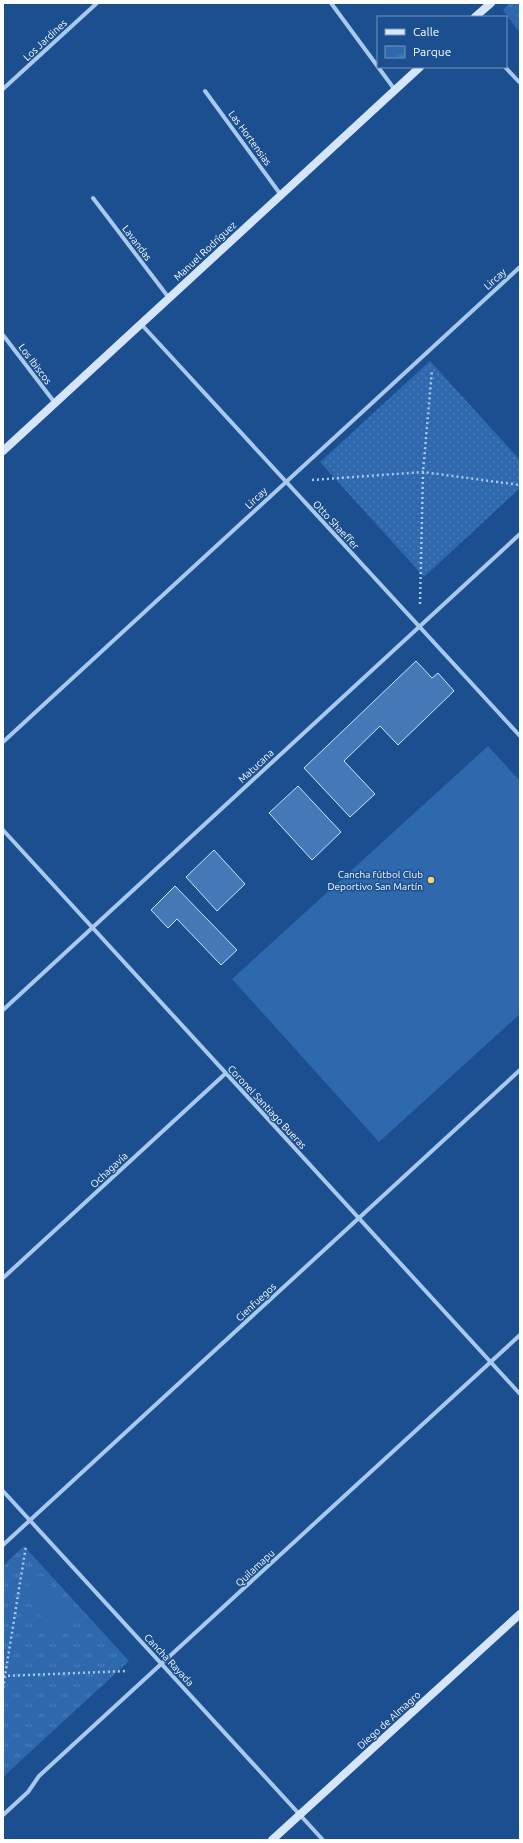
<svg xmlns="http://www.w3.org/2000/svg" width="523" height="1843" font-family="Ubuntu,sans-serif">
	<defs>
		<pattern id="grass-dots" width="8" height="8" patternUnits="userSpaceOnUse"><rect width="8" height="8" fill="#2e69ad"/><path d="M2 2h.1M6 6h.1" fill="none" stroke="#4d80b9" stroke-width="1.8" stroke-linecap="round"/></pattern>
		<pattern id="park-tufts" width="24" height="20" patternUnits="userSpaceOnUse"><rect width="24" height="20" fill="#2e69ad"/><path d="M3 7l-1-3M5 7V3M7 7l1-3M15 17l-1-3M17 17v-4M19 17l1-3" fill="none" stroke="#4d80b9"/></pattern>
	</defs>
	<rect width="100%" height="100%" fill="#1b4f8f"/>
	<path fill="url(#grass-dots)" d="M 430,361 L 520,460 L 520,488 L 424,577 L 320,462 Z"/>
	<path fill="url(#park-tufts)" d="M 510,3 L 520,3 L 520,33 L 503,10 Z
		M 24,1546 L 129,1661 L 3,1777 L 3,1566 Z"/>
	<path fill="#2e69ad" d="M 488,746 L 520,781 L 520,1014 L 379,1142 L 232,979 Z
		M 41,1575 L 76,1612 L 55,1631 L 21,1593 Z"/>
	<path fill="#4478b7" stroke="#cfe3fa" d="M 416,661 L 432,678 L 438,673 L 454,691 L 398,745 L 380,726 L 344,761 L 375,794 L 350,817 L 304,768 Z
		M 298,786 L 341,832 L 312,860 L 269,813 Z
		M 214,850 L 245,884 L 217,911 L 186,877 Z
		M 175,886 L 237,950 L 221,965 L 177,919 L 168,928 L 151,910 Z"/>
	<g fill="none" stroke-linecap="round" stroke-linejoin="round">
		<path stroke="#a9c9ee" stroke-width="2.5" stroke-dasharray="2 3" stroke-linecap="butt" d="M 312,480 L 423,472 L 520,485
			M 420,604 L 423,472 L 432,370
			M 3,1676 L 128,1671
			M 3,1688 L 26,1546"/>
		<path stroke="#a9c9ee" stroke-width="4" d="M 331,3 L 395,90
			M 505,67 L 520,83
			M 3,89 L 97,3
			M 205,91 L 281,195
			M 93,198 L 169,298
			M 141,324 L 520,736
			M 3,335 L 55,403
			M 3,742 L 520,267
			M 3,830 L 520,1394
			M 3,1010 L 520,534
			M 3,1278 L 226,1073
			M 3,1491 L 323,1840
			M 3,1545 L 520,1070
			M 3,1815 L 28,1792 L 39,1776 L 520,1335"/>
		<path stroke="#d6e6fa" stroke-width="8" d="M 475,17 L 491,3
			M 3,451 L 420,67
			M 272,1840 L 520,1614"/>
	</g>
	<circle fill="#ffd166" stroke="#1b4f8f" stroke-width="1.5" cx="431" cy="880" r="4"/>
	<g text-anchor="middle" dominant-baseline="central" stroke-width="3" stroke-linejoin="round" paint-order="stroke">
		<g font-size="10" fill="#fff" stroke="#1b4f8f">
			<text transform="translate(45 40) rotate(-43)">Los Jardines</text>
			<text transform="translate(250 138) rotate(54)">Las Hortensias</text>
			<text transform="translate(137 243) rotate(53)">Lavandas</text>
			<text transform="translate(205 251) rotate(-43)">Manuel Rodríguez</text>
			<text transform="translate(495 279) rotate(-42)">Lircay</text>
			<text transform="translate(35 364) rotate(53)">Los Ibiscos</text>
			<text transform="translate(256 498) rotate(-43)">Lircay</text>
			<text transform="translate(336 525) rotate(47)">Otto Shaeffer</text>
			<text transform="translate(256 766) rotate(-43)">Matucana</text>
			<text transform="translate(267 1107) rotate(47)">Coronel Santiago Bueras</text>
			<text transform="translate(109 1170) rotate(-43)">Ochagavía</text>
			<text transform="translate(256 1302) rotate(-43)">Cienfuegos</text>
			<text transform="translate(255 1568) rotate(-43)">Quilamapu</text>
			<text transform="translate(169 1660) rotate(47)">Cancha Rayada</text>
			<text transform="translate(389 1720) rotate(-42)">Diego de Almagro</text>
		</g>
		<g font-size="10" fill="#fff" stroke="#1b4f8f" text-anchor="end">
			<text x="423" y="874">Cancha fútbol Club<tspan x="423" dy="12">Deportivo San Martín</tspan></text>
		</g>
	</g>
	<rect width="523" height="1843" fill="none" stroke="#ffffff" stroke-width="8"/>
	<rect x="377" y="16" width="130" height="52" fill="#1b4f8f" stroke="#7695bc"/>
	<rect x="385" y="29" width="20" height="6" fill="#d6e6fa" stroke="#7695bc"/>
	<text x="413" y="36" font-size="12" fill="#ffffff">Calle</text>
	<rect x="385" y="46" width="20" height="12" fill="url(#park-tufts)" stroke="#7695bc"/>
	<text x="413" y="56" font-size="12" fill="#ffffff">Parque</text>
</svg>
